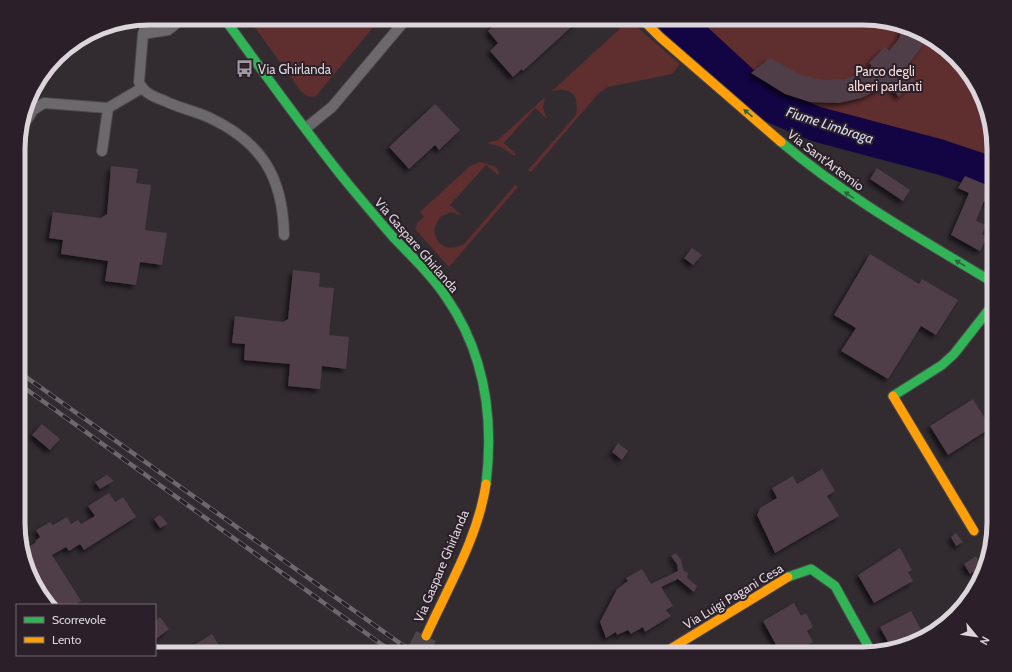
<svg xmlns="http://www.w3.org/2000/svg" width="1012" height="672" font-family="Cabin,sans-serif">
	<defs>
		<filter id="shadow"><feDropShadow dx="-3.5" dy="3.5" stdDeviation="2" flood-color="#0009"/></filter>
	</defs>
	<rect width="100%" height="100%" fill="#322c31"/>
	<path fill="#5f2e2f" d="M 248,18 L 381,18 L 316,96 C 308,98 305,95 300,90 Z
		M 689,18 L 863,18 L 905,25 L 936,40 L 977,84 L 994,141 L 994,169 L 832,122 L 790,106 L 763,92 Z
		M 631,22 L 680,64 L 672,74 L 608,87 L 599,93 L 531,172 L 528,170 L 576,115 C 578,105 577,91 564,90 C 559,89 554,91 551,92 L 626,23 Z
		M 545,97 L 543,108 L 547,119 L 535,108 L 504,143 L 516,154 L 514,156 L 501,147 L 487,143 L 498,140 Z
		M 480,162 L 496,167 L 499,173 L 498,175 L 486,165 L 450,205 L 462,216 L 451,212 L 440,217 L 434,229 C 436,247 449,252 464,244 L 515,185 L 518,187 L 449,267 L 415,229 L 418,222 L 424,217 L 420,212 L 470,166 Z"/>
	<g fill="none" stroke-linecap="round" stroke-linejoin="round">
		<path stroke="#130444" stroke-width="35" d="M 672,18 L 751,91 L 776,107 L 816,124 L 940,157 L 994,175"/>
	</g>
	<path fill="#4f3d47" filter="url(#shadow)" d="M 502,18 L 581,18 L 523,71 L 522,69 L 513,77 L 490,51 L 498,43 L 488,31 Z
		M 905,25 L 926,35 L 922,46 L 905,69 L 915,81 L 899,97 L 888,85 L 861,98 L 839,103 L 810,102 L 785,94 L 751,73 L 770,58 L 801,75 L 824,80 L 845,79 L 863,72 L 872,66 L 869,63 L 885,47 L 889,51 L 898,40 Z
		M 435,104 L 460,130 L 439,150 L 435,145 L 409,169 L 389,147 Z
		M 111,166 L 138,169 L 136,183 L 151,185 L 145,230 L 167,233 L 162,265 L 140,262 L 136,285 L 105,281 L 108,261 L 61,254 L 63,240 L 49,238 L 53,212 L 101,218 L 107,214 Z
		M 877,168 L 910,190 L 903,201 L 870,179 Z
		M 965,176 L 994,188 L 994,205 L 984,201 L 976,221 L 986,225 L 982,234 L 987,237 L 980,251 L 951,235 L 969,193 L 958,188 Z
		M 692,248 L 702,255 L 693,265 L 684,258 Z
		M 870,254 L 919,284 L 922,279 L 958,300 L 936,335 L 921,326 L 888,379 L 841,351 L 856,328 L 834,315 Z
		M 293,270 L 320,273 L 319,287 L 334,288 L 329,335 L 349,337 L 346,369 L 322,366 L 320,389 L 288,386 L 290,364 L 244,360 L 245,344 L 232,343 L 235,316 L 283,322 L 288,319 Z
		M 973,399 L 987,422 L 994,416 L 994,435 L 989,429 L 948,455 L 930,426 Z
		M 19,412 L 27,422 L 19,428 Z
		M 42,424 L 60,439 L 50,450 L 32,435 Z
		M 618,443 L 628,451 L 622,460 L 612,452 Z
		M 822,469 L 835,491 L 827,496 L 839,516 L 775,553 L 757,515 L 760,508 L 777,498 L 772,488 L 793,476 L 797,484 Z
		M 107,475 L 114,481 L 100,489 L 95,482 Z
		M 109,493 L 115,502 L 123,497 L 136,517 L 84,550 L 80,544 L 69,551 L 66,547 L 52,555 L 81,601 L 74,605 L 51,605 L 38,591 L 39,590 L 33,580 L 23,551 L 36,542 L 35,541 L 40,537 L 36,530 L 50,522 L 53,525 L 67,517 L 71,524 L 78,520 L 81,524 L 95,516 L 88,506 Z
		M 19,507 L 28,522 L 19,527 Z
		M 160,515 L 168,524 L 160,528 L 154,519 Z
		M 956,533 L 963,542 L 956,546 L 951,537 Z
		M 900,548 L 912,570 L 908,572 L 913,581 L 874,603 L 858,575 Z
		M 676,553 L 681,560 L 684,571 L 688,573 L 687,578 L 697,586 L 694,592 L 678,579 L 661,587 L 673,606 L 666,610 L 671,616 L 645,632 L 643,627 L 631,634 L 628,630 L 617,635 L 616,632 L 606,638 L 600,622 L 617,589 L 628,581 L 626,578 L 642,569 L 651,584 L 678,571 L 677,564 L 671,556 Z
		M 976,556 L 982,566 L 970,574 L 964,564 Z
		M 794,603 L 801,616 L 806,613 L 813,627 L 807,631 L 813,642 L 791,654 L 781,654 L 763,621 Z
		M 911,611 L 925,637 L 891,648 L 880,627 Z
		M 160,617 L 169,629 L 156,639 L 155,621 Z
		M 212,634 L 224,654 L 193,654 L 189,648 Z
		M 172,644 L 178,654 L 155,654 Z
		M 845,647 L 849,654 L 833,654 Z"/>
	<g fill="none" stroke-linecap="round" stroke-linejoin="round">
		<path stroke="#4c454a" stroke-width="22" stroke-dasharray="22 11" stroke-linecap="butt" d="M 417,654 L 426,636"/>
		<defs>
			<path id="lane" d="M 148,18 L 143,34 L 168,30 L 183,18
				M 143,34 L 139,82 C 144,94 155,97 165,101 C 179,108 195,111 208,117 C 262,142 283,177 284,235
				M 24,124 L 33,110 L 44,103 L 108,108 L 142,88
				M 306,128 L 332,107 L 407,18
				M 102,151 L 108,108"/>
			<path id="fast" d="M 224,18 C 265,74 305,131 349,185 C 364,203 379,221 394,238 C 412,257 432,275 446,297 C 485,353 494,418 486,484
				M 781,142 C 846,197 921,239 994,283
				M 893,396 L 942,365 L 954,354 L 994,303
				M 788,577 L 811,569 L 835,586 L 872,653"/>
			<path id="slow" d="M 641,18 L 660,37 L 781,142
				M 893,396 L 974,531
				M 426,636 C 448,587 478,538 486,484
				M 662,654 L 788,577"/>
		</defs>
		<use href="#lane" stroke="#4c474b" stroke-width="12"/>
		<use href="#fast" stroke="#4c474b" stroke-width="11"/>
		<use href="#slow" stroke="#4c474b" stroke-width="11"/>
		<use href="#lane" stroke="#6d686c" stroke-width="10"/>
		<use href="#fast" stroke="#30b455" stroke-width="9"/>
		<use href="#slow" stroke="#ff9f0a" stroke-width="9"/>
		<defs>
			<path id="rail" d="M 19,372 L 415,654
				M 19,384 L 395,654"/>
		</defs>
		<use href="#rail" stroke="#6c686b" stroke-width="4.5"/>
		<use href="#rail" stroke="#2b2029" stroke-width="3" stroke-dasharray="9" stroke-linecap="butt"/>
	</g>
	<defs><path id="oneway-solid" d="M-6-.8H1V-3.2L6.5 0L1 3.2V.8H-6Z"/></defs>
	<g fill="#2d633d">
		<use href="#oneway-solid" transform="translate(748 113) rotate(-139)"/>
		<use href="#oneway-solid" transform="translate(849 195) rotate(-146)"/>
		<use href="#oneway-solid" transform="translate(960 263) rotate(-149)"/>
	</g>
	<defs>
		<symbol id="bus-bare" viewBox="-9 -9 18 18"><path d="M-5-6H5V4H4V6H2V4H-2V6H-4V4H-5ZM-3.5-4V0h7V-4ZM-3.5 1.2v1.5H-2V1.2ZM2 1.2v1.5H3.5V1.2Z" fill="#a09aa0" stroke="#2b2029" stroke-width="2.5" paint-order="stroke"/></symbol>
	</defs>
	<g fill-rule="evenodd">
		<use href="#bus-bare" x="232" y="56" width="25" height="25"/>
	</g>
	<g text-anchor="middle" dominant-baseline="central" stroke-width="4" stroke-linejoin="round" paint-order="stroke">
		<g font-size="13" fill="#dcd5db" stroke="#2b2029" text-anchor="start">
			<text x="258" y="69">Via Ghirlanda</text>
		</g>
		<g font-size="13" fill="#f6dbd9" stroke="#2b2029">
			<text x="885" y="71">Parco degli<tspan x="885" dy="15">alberi parlanti</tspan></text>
		</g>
		<g font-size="13" fill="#dcd5db" stroke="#2b2029">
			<text transform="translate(826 160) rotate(37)">Via Sant'Artemio</text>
			<text transform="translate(417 245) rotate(49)">Via Gaspare Ghirlanda</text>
			<text transform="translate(441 566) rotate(-67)">Via Gaspare Ghirlanda</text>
			<text transform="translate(733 596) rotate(-31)">Via Luigi Pagani Cesa</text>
		</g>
		<g font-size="14" font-style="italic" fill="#d5d8ee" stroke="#2b2029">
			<text transform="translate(830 125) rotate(18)">Fiume Limbraga</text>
		</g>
	</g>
	<path d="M0 0H1012V672H0ZM149 25H863A124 124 0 0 1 987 149V523A124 124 0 0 1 863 647H149A124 124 0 0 1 25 523V149A124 124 0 0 1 149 25Z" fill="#2b2029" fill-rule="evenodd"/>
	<path fill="none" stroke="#dcd5db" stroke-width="5" d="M149 25H863A124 124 0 0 1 987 149V523A124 124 0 0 1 863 647H149A124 124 0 0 1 25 523V149A124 124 0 0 1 149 25Z"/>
	<rect x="16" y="604" width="140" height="52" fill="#2b2029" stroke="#726870"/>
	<rect x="24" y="617" width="20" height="6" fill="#30b455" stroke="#726870"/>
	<text x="52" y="624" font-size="12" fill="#dcd5db">Scorrevole</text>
	<rect x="24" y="637" width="20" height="6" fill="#ff9f0a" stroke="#726870"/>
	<text x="52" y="644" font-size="12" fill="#dcd5db">Lento</text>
	<g transform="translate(976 636) rotate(119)" stroke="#2b2029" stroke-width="3" paint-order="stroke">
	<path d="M0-3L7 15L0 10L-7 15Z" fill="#dcd5db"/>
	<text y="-6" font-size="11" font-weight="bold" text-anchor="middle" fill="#dcd5db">N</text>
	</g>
</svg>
